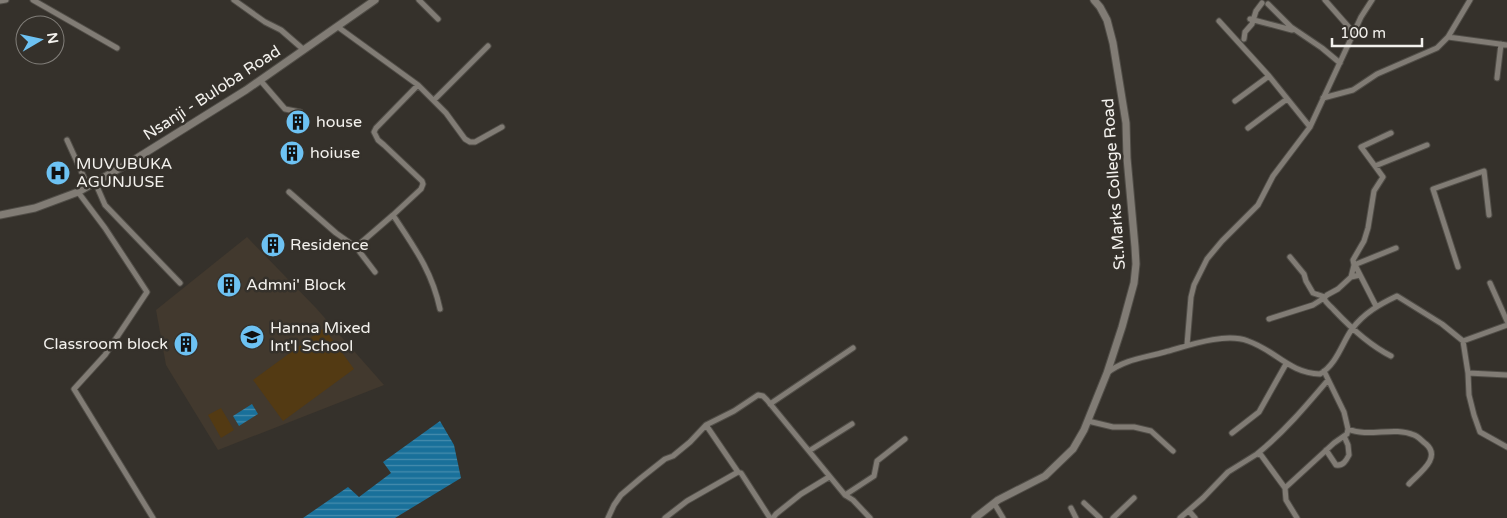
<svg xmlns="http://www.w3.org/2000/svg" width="1507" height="518" font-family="'Varela Round',sans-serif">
	<defs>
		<pattern id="water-rules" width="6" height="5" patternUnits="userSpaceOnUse" patternTransform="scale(1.25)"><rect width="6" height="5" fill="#19709a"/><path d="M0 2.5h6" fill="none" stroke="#468cad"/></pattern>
	</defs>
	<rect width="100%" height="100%" fill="#35312b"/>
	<path fill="#42392e" d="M 247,237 L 316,308 L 384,385 L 218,450 L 166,365 L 156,310 Z"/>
	<path fill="#533a13" d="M 324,328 L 354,369 L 283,421 L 253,380 Z
		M 221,408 L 234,430 L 221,438 L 208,415 Z"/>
	<path fill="url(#water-rules)" d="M 252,404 L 258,414 L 239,426 L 233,416 Z
		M 440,421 L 454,445 L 461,478 L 395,518 L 303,518 L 348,487 L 359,497 L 391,473 L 383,462 Z"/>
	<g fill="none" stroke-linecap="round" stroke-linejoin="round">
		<defs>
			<path id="street" d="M 33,0 L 117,48
				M 234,0 L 265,22 L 281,30 L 304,50
				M 419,0 L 438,19
				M 1325,0 L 1354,33
				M 0,1 L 6,0
				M 1268,4 L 1291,27 L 1322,48 L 1340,63
				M 1250,19 L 1292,30
				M 1219,21 L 1269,76 L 1310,127
				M 338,27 L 418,85 L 446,113 L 465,139 L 470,142 L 475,142 L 502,127
				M 1448,37 L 1507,45
				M 1244,39 L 1245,32 L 1252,24 L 1256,11 L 1262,3
				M 1497,78 L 1501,44
				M 260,80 L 285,109 L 300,112
				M 1323,98 L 1353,90 L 1377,74 L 1437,48 L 1448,37 L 1470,0
				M 434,100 L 488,46
				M 1235,101 L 1269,76
				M 1248,128 L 1287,99
				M 67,140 L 88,186
				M 1375,166 L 1427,145
				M 95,182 L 105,205 L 180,283
				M 78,192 L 105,228 L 147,292 L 105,355 L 74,389 L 153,518
				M 289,192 L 336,233 L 356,247 L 375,272
				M 393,215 C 414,247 432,271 440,309
				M 356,247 L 393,215 L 421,189 L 423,184 L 422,181 L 384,145 L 378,140 L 374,132 L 376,128 L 418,85
				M 1290,257 L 1304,274 L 1306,281 L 1313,293 L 1325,297
				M 1354,265 L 1396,248
				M 1355,265 L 1376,306
				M 1458,267 L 1433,189 L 1484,171 L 1489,215
				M 1360,275 L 1351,277 L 1354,265 L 1353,260 L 1364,241 L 1368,228 L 1374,191 L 1383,177 L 1361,147 L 1391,133
				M 1351,277 L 1338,289 L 1327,295 L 1324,298 C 1326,304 1330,305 1334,310 C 1350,327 1369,345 1391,356
				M 1490,283 L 1507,321
				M 1269,319 L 1313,305 L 1324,298
				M 1463,341 L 1507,325
				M 1187,345 L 1191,297 L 1194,285 L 1207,259 L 1222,241 L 1258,205 L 1273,176 L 1310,127 L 1361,17 L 1372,0
				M 1107,373 C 1125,359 1144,358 1165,352 C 1187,346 1225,332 1248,341 C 1275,350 1289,373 1320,374 C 1337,364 1342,343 1352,329 C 1364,313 1380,304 1397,296 L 1442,324 L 1463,341 L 1468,373 L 1469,395 L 1474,415 L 1480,432 L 1507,447
				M 1468,373 L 1507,375
				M 770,404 L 853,348
				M 1088,421 L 1113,427 L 1134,427 L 1151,431 L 1173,451
				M 706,425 L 738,472
				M 1348,429 C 1369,438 1393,426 1414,435 C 1418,436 1422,441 1426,444 C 1442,458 1419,473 1409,484
				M 1232,433 L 1259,412 L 1286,364
				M 1326,450 L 1336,465 C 1343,466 1346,461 1349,455 L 1348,445 L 1344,436
				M 809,451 L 852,424
				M 1257,454 C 1284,432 1306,406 1328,380
				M 1285,488 L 1334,443 L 1347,434 L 1348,429 L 1344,412 L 1324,371
				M 845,495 L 874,476 L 877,461 L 905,439
				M 994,503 L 1003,518
				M 1084,503 L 1100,518
				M 1071,508 L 1076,518
				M 1189,511 L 1195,518
				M 608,518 L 614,505 L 621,495 L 641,478 L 665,459 L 673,456 L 690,442 L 706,425 L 734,411 L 758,395 L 763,396 L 767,400 L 845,495 L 853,500 L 870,518
				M 665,518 L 687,501 L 738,472 L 741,473 L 770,518
				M 773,518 L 776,514 L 801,494 L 829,477
				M 1113,518 L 1134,498
				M 1180,518 L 1203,498 L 1228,472 L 1257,454 L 1261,455 L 1285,488 L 1286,500 L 1297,518"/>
			<path id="secondary" d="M 0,215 L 35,208 L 78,192 L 129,163 L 246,90 L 375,0
				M 975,518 L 998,500 L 1045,476 L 1073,449 L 1084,430 L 1107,373 L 1122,327 L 1134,283 L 1136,264 L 1135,247 L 1127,158 L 1126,123 L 1113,43 L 1107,20 L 1100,7 L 1094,0"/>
		</defs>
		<use href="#street" stroke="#504d47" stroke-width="7"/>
		<use href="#secondary" stroke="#504d47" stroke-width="9"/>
		<use href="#street" stroke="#817c75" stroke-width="5"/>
		<use href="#secondary" stroke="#817c75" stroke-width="7"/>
	</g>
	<defs>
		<symbol id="building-disc" viewBox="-11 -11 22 22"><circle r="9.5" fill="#6dc2f3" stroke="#35312b"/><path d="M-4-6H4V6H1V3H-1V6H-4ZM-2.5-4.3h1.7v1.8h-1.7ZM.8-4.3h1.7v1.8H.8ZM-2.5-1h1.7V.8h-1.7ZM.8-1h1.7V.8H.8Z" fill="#111"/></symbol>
		<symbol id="hospital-disc" viewBox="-11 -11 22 22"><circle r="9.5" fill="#6dc2f3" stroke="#35312b"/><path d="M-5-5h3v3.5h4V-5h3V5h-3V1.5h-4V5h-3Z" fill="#111"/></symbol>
		<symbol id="school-disc" viewBox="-11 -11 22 22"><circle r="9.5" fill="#6dc2f3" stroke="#35312b"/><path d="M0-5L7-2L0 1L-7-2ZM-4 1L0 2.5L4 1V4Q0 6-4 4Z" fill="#111"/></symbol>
	</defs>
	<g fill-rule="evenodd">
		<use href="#building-disc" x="284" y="108" width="28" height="28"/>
		<use href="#building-disc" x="278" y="139" width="28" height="28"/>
		<use href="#hospital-disc" x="44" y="159" width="28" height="28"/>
		<use href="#building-disc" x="259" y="231" width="28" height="28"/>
		<use href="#building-disc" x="215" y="271" width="28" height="28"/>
		<use href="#school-disc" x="238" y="323" width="28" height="28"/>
		<use href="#building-disc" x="172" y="330" width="28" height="28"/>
	</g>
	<g text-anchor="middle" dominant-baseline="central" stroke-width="5" stroke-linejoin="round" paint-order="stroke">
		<g font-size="16" fill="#f3f1ed" stroke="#35312b">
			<text transform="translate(212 93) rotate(-33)">Nsanji - Buloba Road</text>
			<text transform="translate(1114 184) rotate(-94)">St.Marks College Road</text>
		</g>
		<g font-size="16" fill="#f3f1ed" stroke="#35312b" text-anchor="start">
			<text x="316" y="122">house</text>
			<text x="310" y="153">hoiuse</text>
			<text x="76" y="164">MUVUBUKA<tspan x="76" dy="18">AGUNJUSE</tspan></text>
			<text x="290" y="245">Residence</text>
			<text x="246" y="285">Admni' Block</text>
			<text x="270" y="328">Hanna Mixed<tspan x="270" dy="18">Int'l School</tspan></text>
			<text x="168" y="344" text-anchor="end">Classroom block</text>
		</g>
	</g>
	<g transform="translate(40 40) rotate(81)"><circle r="24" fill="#35312b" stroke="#817e79"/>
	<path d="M0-4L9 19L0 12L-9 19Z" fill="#6dc2f3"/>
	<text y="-8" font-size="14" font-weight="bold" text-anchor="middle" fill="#f3f1ed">N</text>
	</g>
	<path d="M1332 38v8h90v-8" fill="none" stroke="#f3f1ed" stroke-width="2.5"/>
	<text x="1340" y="38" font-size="15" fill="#f3f1ed" stroke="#35312b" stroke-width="4" paint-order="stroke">100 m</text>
</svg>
